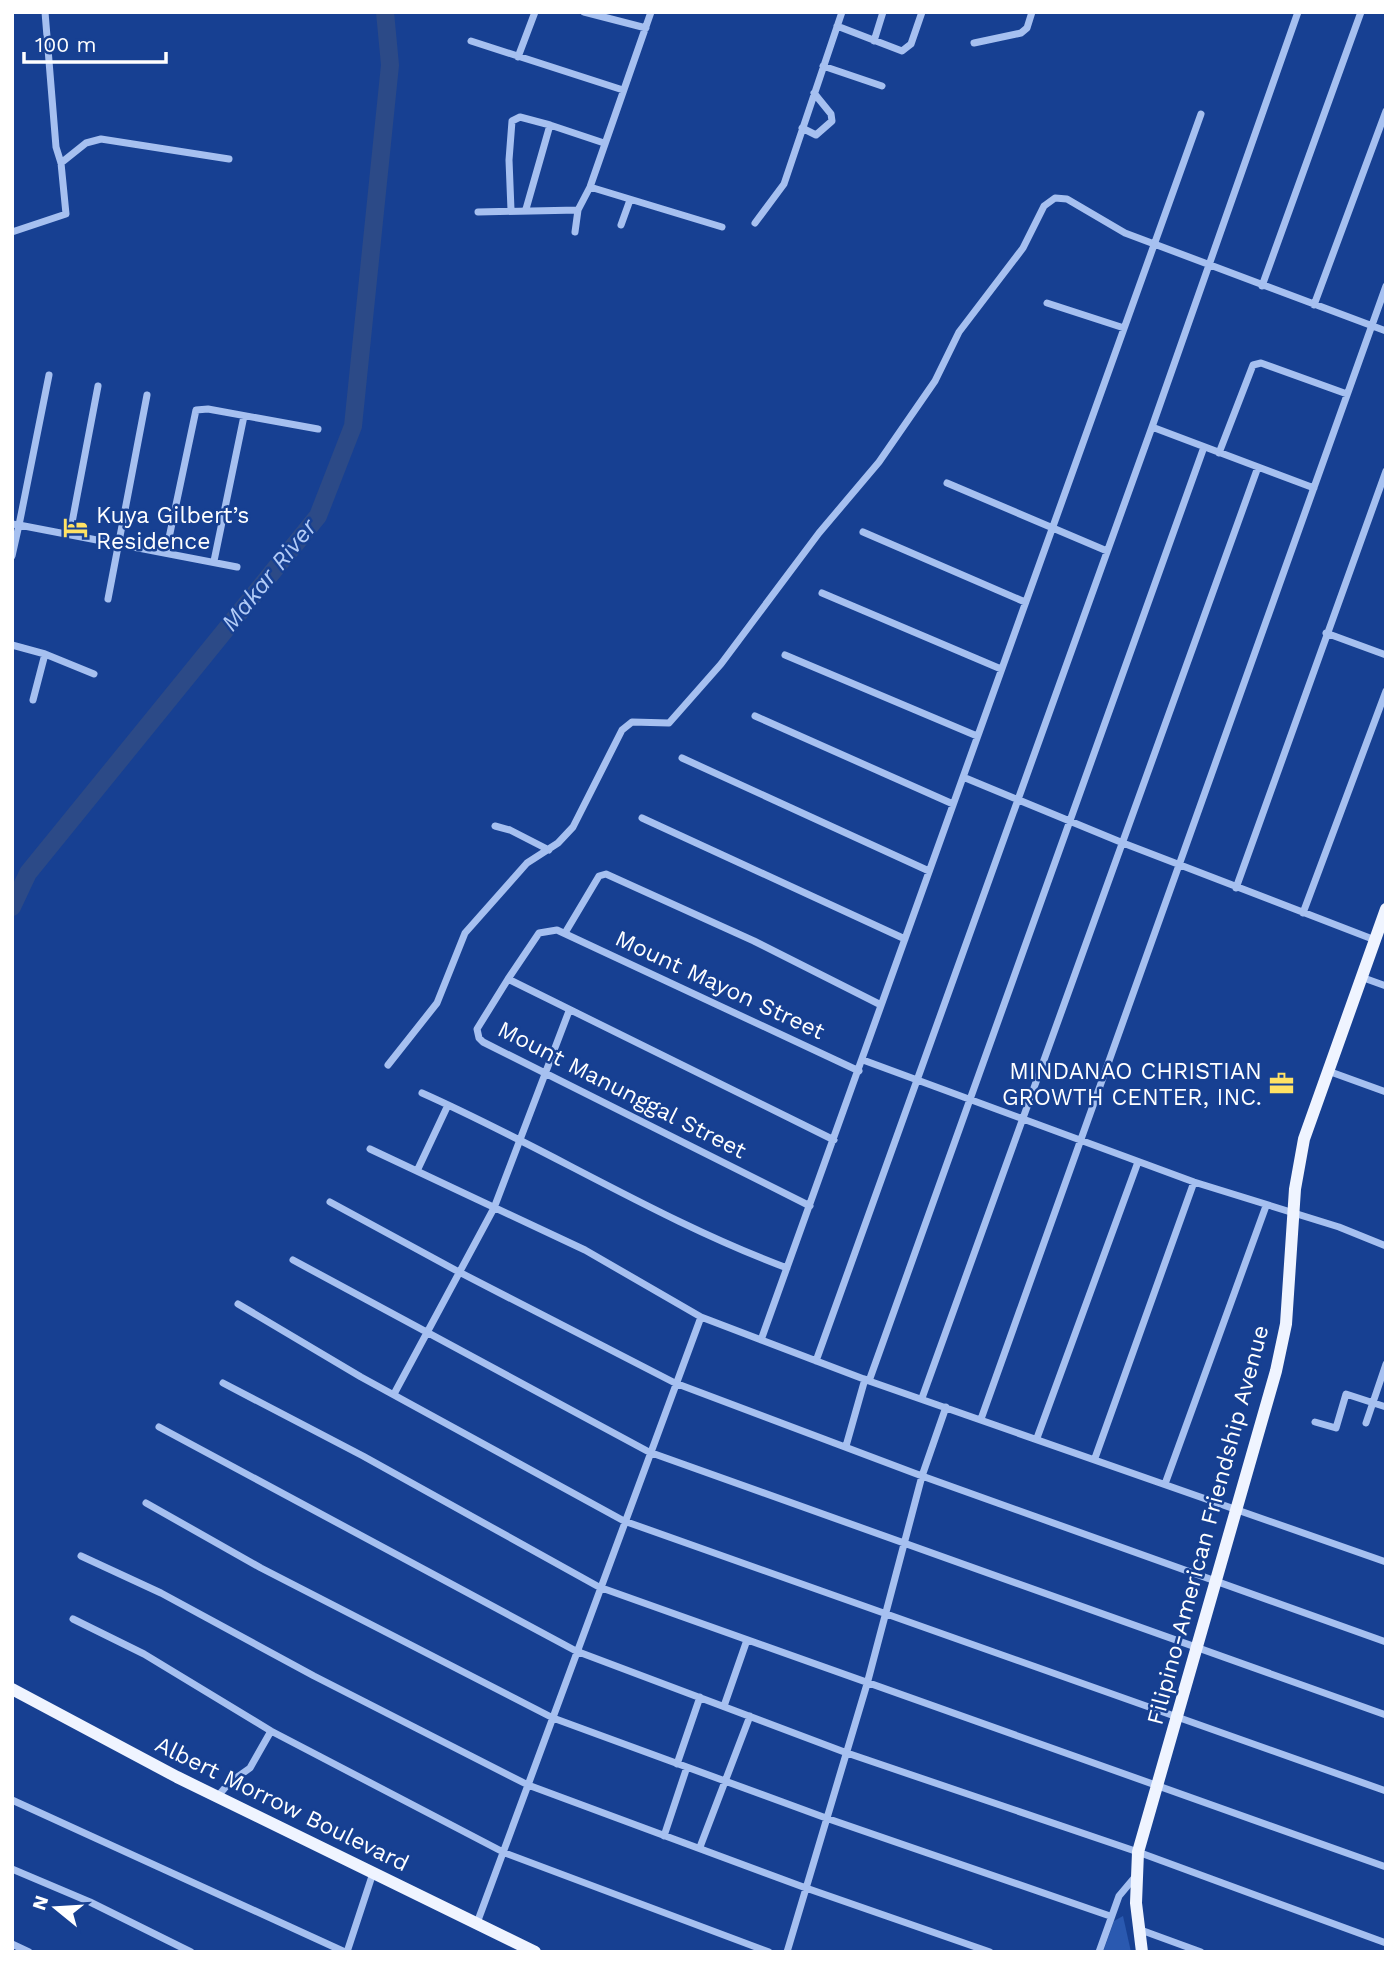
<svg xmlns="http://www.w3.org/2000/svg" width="1398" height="1964" font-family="'Work Sans',sans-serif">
	<rect width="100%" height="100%" fill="#174092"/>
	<path fill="#2a59b0" d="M 1123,1916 L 1131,1952 L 1103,1952 L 1114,1921 Z"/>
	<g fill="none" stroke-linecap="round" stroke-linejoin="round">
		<path stroke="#2c4a87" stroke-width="18" d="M 12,907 L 28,873 L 318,516 L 353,426 L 390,65 L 385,12"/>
		<path stroke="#a6c0f0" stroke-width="7" d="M 584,12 L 646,28
			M 837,26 L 902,51 L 911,44 L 922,12
			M 471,41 L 623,90
			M 874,41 L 883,12
			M 974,43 L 1021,33 L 1027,28 L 1032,12
			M 518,57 L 535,12
			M 823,66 L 882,86
			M 802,128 L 816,135 L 832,121 L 831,114 L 814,93
			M 61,163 L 86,143 L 101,139 L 229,159
			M 590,187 L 722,227
			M 526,209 L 550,125 L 604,143
			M 511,210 L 509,160 L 512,121 L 520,117 L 550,125
			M 478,212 L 578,210
			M 755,223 L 784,184 L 842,12
			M 621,225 L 630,200
			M 12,232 L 66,214 L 61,163 L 56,147 L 45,12
			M 575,232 L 578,210 L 590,187 L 651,12
			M 1262,286 L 1361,12
			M 1047,303 L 1124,328
			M 1314,305 L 1386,111
			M 1152,427 L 1314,488
			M 1219,453 L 1253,365 L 1261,363 L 1347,394
			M 947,483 L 1107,551
			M 12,524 L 19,525 L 49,375
			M 863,532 L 1025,602
			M 70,533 L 98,386
			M 166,552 L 196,410 L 208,409 L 318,429
			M 12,556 L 19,525 L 237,567
			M 214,561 L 244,416
			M 822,593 L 1001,669
			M 108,599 L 147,395
			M 1326,633 L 1386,655
			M 12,645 L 45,654 L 94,674
			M 785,655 L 977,736
			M 33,700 L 45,654
			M 755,716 L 953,804
			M 682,758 L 929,871
			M 963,777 L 1123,843 L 1375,940
			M 642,818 L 905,939
			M 495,826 L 510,830 L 549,850
			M 1236,888 L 1386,471
			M 1303,913 L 1386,691
			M 565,933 L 599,876 L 606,874 L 754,941 L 881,1005
			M 1361,977 L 1386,986
			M 508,979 L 477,1029 L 479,1038 L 483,1042 L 810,1206
			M 863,1060 L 1194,1182 L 1339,1227 L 1386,1246
			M 388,1065 L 437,1003 L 465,933 L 527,863 L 558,843 L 573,827 L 622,730 L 632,722 L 669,723 L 721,664 L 819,533 L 879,462 L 935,381 L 959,332 L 1023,248 L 1044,206 L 1055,198 L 1067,199 L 1125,233 L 1386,331
			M 1328,1071 L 1386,1092
			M 422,1093 C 546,1148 661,1221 787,1268
			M 834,1140 L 508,979 L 539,933 L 557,930 L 859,1071
			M 370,1149 L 585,1250 L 701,1317 L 869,1381 L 1386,1562
			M 417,1171 L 448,1105
			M 330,1202 L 459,1272 L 675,1383 L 922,1476 L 1386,1642
			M 293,1260 L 649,1452 L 1386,1715
			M 238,1304 L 361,1377 L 624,1521 L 1386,1791
			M 761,1340 L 1201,114
			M 816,1361 L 1152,427 L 1298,12
			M 869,1381 L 1204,447
			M 223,1383 L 363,1456 L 599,1587 L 1386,1867
			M 394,1394 L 494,1208 L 569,1011
			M 922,1398 L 1258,467
			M 981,1419 L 1386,286
			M 1315,1422 L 1336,1428 L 1346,1394 L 1386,1407
			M 1366,1423 L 1386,1364
			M 159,1427 L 576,1651 L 847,1753 L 1138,1852 L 1386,1943
			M 1037,1438 L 1138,1162
			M 846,1446 L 865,1379
			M 1095,1458 L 1194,1182
			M 1165,1484 L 1266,1206
			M 146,1503 L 261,1568 L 553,1718 L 826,1818 L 1110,1916
			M 81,1556 L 161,1593 L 314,1676 L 528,1785 L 806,1888 L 990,1952
			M 73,1619 L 144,1654 L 271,1731 L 505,1853 L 769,1952
			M 724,1706 L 747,1640
			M 677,1764 L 700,1697
			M 218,1796 L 229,1783 L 250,1768 L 271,1731
			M 12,1800 L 345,1952
			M 664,1836 L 687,1767
			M 700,1847 L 750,1716
			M 12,1869 L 90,1902 L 191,1952
			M 477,1923 L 701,1317
			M 1138,1929 L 1201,1952
			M 12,1944 L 29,1952
			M 347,1952 L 373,1873
			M 787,1952 L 867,1684 L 922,1476 L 946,1407
			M 1099,1952 L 1119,1896 L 1135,1877"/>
		<path stroke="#eff4ff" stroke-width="12" d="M 12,1689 L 177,1777 L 535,1952
			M 1142,1952 L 1136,1903 L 1138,1852 L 1276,1371 L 1286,1324 L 1295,1189 L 1304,1139 L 1386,909"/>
	</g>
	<defs>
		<symbol id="hotel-bare" viewBox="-9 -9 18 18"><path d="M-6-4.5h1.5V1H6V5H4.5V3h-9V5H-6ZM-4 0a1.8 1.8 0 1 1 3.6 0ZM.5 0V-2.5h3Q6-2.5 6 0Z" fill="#ffe265" stroke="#174092" stroke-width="2.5" paint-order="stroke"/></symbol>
		<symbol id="office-bare" viewBox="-9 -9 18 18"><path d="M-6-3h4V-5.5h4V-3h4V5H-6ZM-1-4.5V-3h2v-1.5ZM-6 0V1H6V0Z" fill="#ffe265" stroke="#174092" stroke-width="2.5" paint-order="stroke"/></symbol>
	</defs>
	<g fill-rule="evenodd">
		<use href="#hotel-bare" x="58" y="510" width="35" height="35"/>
		<use href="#office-bare" x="1264" y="1066" width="35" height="35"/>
	</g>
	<g text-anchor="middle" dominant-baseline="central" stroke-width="5" stroke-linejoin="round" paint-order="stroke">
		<g font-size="23" fill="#fff" stroke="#174092" text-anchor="start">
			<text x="96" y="515">Kuya Gilbert’s<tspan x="96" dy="26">Residence</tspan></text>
			<text x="1262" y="1071" text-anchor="end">MINDANAO CHRISTIAN<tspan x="1262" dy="26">GROWTH CENTER, INC.</tspan></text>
		</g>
		<g font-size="23" fill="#fff" stroke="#174092">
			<text transform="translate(720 985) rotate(25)">Mount Mayon Street</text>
			<text transform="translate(622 1090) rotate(27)">Mount Manunggal Street</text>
			<text transform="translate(1208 1525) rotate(-75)">Filipino-American Friendship Avenue</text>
			<text transform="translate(282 1804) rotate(26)">Albert Morrow Boulevard</text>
		</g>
		<g font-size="24" font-style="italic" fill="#b2cbf7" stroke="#174092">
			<text transform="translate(269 575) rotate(-51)">Makar River</text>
		</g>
	</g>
	<rect width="1398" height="1964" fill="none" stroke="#ffffff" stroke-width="28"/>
	<g transform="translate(56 1908) rotate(288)" stroke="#174092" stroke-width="5" paint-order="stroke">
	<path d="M0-5L12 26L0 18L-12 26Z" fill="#ffffff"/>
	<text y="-10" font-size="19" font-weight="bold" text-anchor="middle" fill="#ffffff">N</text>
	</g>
	<path d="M24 52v10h142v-10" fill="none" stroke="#ffffff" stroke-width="3.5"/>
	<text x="35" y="52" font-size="21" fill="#ffffff" stroke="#174092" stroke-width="5" paint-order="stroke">100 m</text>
</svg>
